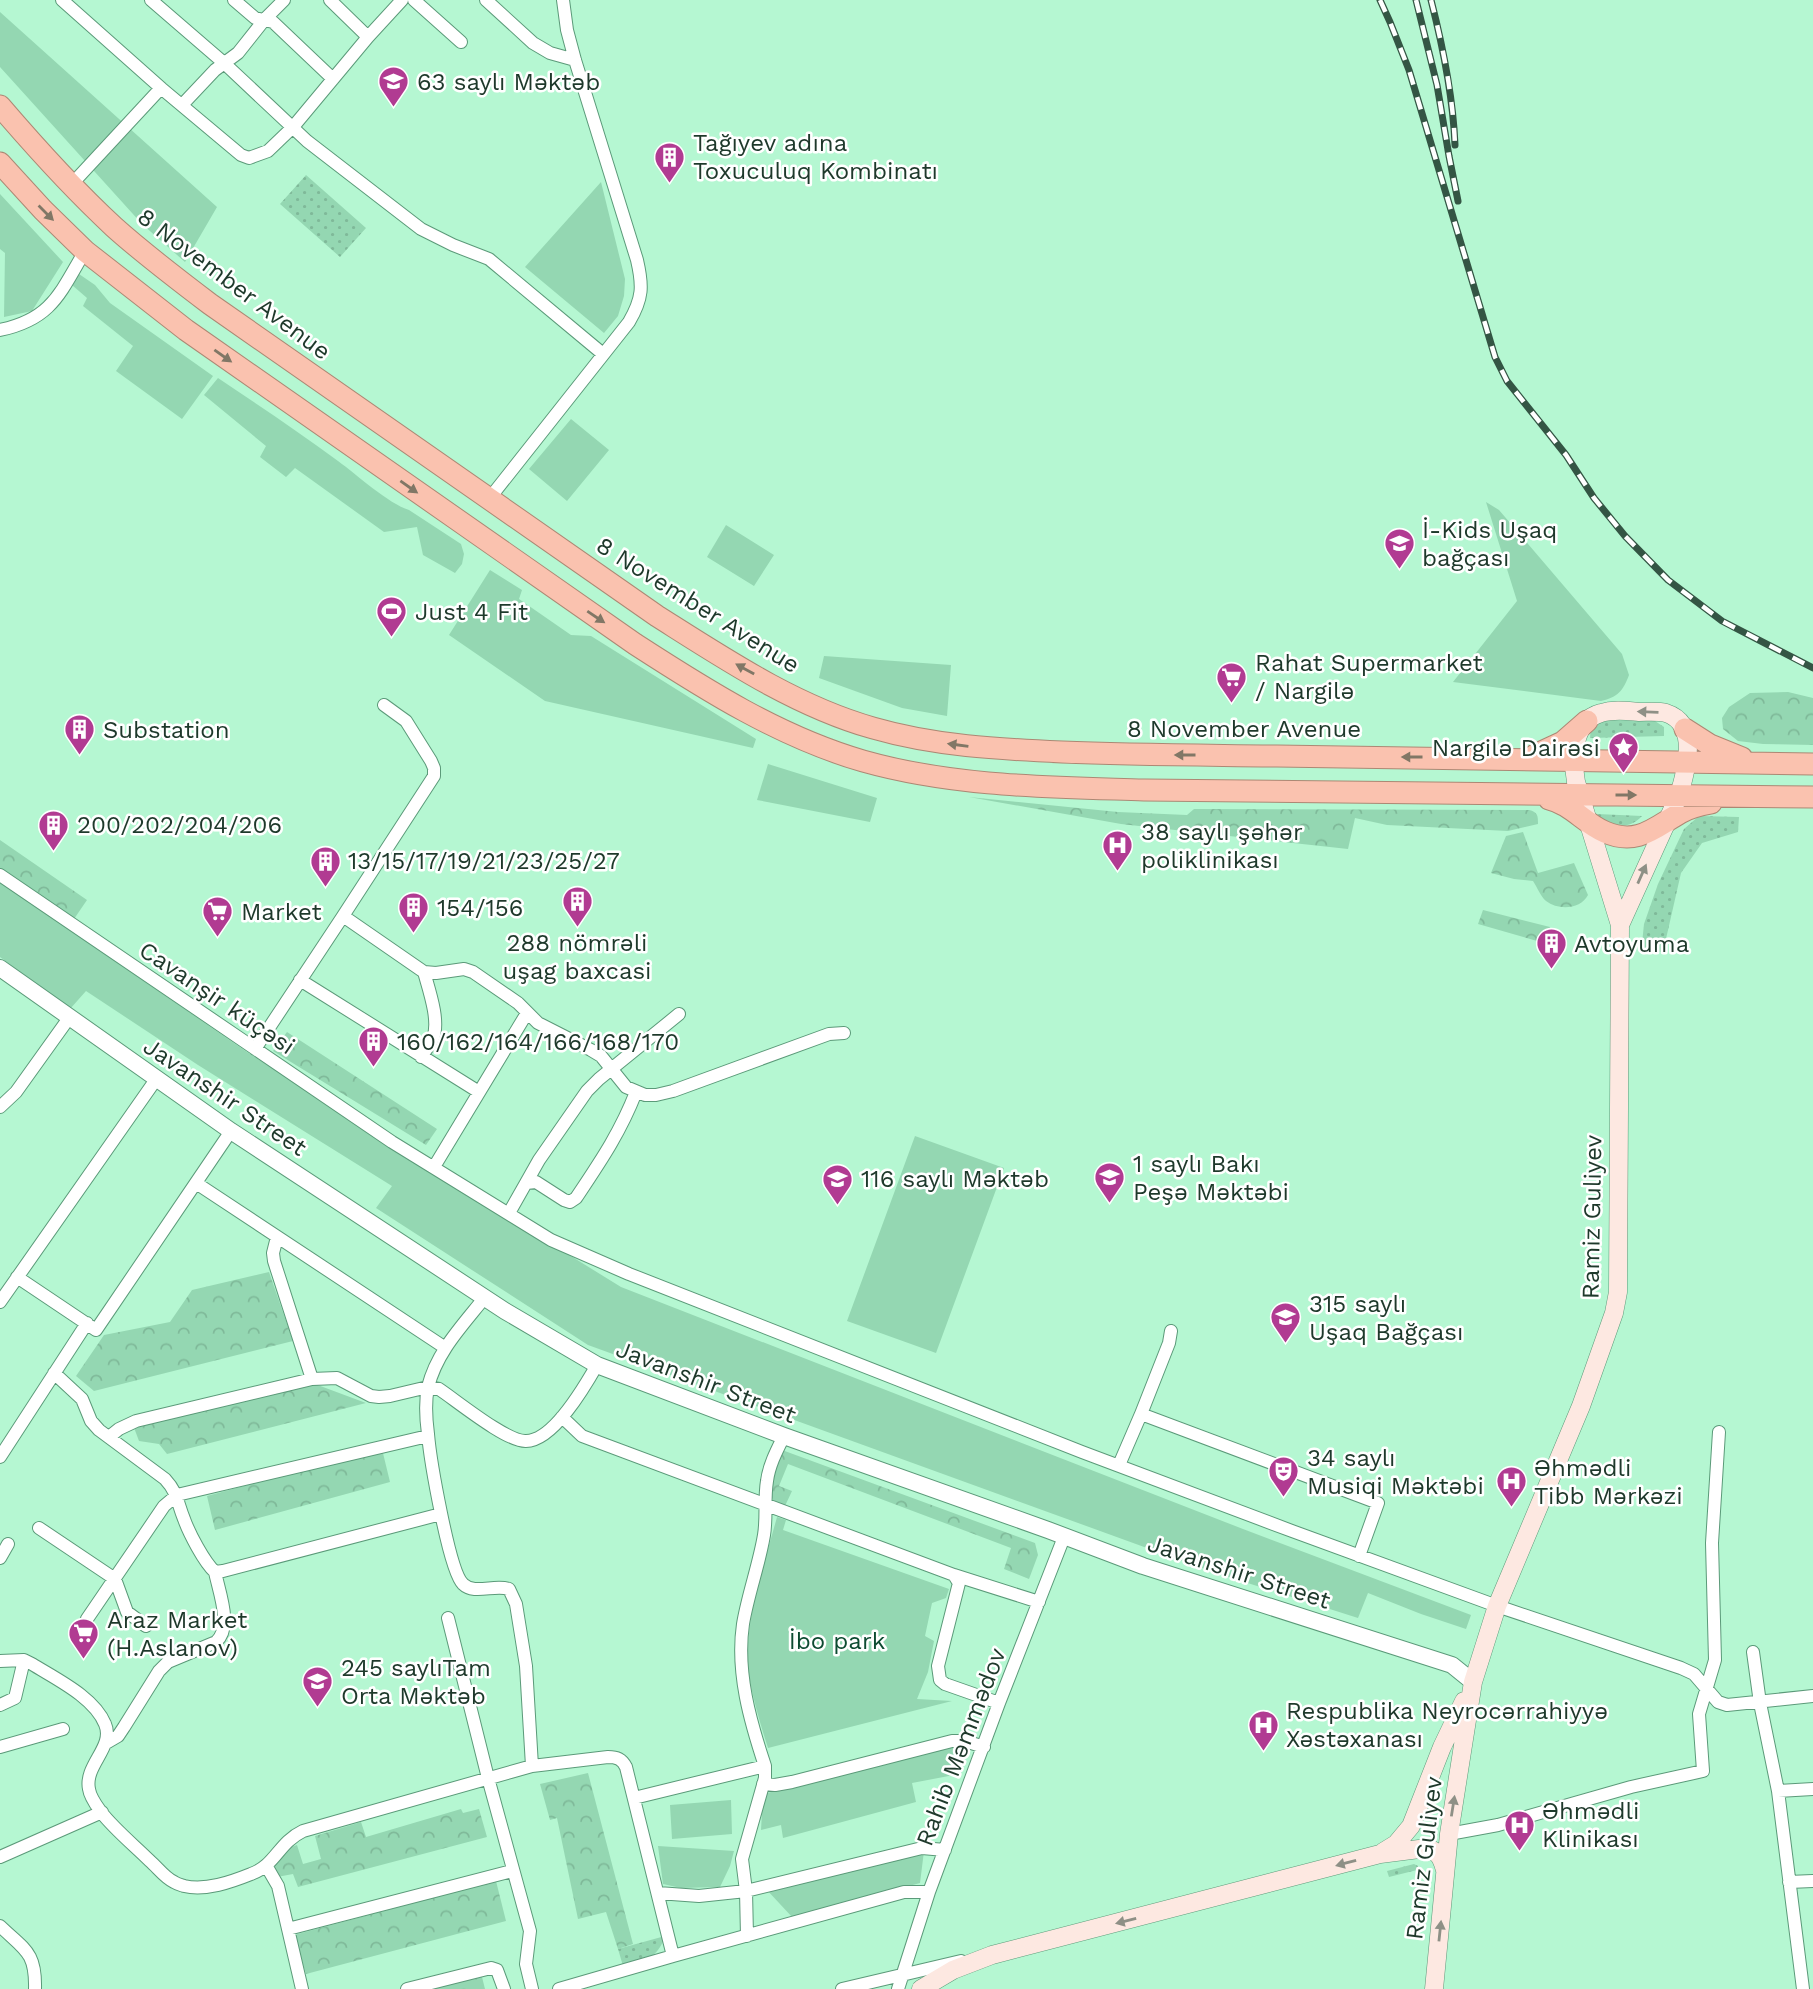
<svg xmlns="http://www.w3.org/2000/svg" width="1813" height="1989" font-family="'Work Sans',sans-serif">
	<defs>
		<pattern id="grass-dots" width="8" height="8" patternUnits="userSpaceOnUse" patternTransform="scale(1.75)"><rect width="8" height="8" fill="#94d7b2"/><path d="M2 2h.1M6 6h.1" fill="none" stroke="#7fb999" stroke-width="1.8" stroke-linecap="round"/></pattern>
		<pattern id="forest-crowns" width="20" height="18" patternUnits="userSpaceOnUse" patternTransform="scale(1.75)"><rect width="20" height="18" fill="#94d7b2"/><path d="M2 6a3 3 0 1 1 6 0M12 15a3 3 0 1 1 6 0" fill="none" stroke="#7fb999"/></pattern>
	</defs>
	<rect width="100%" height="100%" fill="#b5f7d2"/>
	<path fill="url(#grass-dots)" d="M 306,175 L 366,228 L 340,257 L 280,204 Z
		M 1598,720 L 1655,721 L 1664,727 L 1664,736 L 1590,738 L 1591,725 Z
		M 1597,814 L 1642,816 C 1630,830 1607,829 1597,814 Z
		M 1699,816 L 1739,817 L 1738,832 L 1702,843 L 1681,873 L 1663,952 L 1641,953 L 1644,924 L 1658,884 L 1684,829 Z
		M 1414,1864 L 1418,1866 L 1417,1870 L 1389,1877 L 1387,1871 Z
		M 665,1936 C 657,1960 645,1959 623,1966 L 618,1949 Z"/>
	<path fill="url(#forest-crowns)" d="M 1788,692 L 1813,698 L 1813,745 L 1763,744 L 1738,741 L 1723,729 L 1722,718 L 1729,707 L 1750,693 Z
		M 969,797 L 1118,812 L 1187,815 L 1194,809 L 1529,810 C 1538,812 1538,816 1538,824 L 1508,831 L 1387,825 L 1355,818 L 1348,849 L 1121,824 Z
		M 1523,832 L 1538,873 L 1574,863 L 1588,895 C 1581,909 1559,911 1546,901 C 1541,897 1537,887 1533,881 L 1514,879 L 1491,873 L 1506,836 Z
		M 0,840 L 87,900 L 74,919 L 0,868 Z
		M 1483,910 L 1550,927 L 1544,943 L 1478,924 Z
		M 287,1032 L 437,1129 L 426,1145 L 273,1051 Z
		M 269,1272 L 293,1341 L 94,1391 L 76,1376 L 104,1335 L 170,1322 L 192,1290 Z
		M 315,1384 L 366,1403 L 167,1454 L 159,1444 L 139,1441 L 133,1425 Z
		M 382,1449 L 390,1482 L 215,1530 L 207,1496 Z
		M 782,1450 L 1035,1543 L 1038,1555 L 1029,1579 L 1004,1569 L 1011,1548 L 788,1464 L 779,1486 L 792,1491 L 785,1506 L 773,1500 C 764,1481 774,1467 782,1450 Z
		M 588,1773 L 633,1944 L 618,1949 L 606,1912 L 578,1919 L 557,1818 L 550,1820 L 540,1784 Z
		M 461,1809 L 463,1813 L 479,1809 L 487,1837 L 298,1887 L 293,1874 L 277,1877 L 273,1867 C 278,1855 284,1849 297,1845 L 303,1864 L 321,1859 L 315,1836 L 361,1822 L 366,1837 Z
		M 496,1881 L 506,1921 L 306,1974 L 294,1935 Z
		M 481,1973 L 485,1989 L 413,1989 Z"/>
	<path fill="#94d7b2" d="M 0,12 L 217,207 L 185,262 L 142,224 L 0,67 Z
		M 601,182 L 625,279 L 624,296 L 618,316 L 604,333 L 525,267 Z
		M 0,194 L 63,262 L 32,311 L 4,317 L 5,253 L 0,249 Z
		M 79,274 L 95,285 L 110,303 L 213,376 L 182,419 L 116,371 L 133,346 L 83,306 L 87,298 L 72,285 Z
		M 218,378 C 258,405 299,432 338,461 C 356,474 389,504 409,510 L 461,544 L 464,554 L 462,564 L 455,573 L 423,555 L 417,527 L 384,532 L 295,468 L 286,477 L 260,457 L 266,446 L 204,395 Z
		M 571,419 L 609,450 L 567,501 L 529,469 Z
		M 1486,502 L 1499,510 L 1622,654 L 1629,675 C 1623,691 1618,697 1601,701 L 1453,682 L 1517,601 Z
		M 726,525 L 774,555 L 754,586 L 707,557 Z
		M 490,570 L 522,590 L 519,599 L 571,635 L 591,636 L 756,739 L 753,748 L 545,701 L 449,635 Z
		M 824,656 L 951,665 L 947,716 L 902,708 L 819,678 Z
		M 768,764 L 877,798 L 870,822 L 757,800 Z
		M 0,882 L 247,1052 L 404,1153 L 621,1287 L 1243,1529 L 1471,1615 L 1466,1629 L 1421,1614 L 1368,1593 L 1358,1618 L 1213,1572 L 588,1345 L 376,1208 L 392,1186 L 198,1065 L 86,991 L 70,1009 L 0,957 Z
		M 915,1136 L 1004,1168 L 936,1353 L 847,1321 Z
		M 777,1517 L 786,1520 L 783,1530 L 949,1589 L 946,1598 L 932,1603 L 925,1636 L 934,1641 L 928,1672 L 917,1699 L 952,1701 L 768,1748 C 761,1726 754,1703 750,1681 C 741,1626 763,1569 777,1517 Z
		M 954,1747 L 961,1749 L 954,1775 L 912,1783 L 916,1802 L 783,1838 L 781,1825 L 761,1830 L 763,1794 Z
		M 731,1800 L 732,1834 L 672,1839 L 670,1805 Z
		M 658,1846 L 734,1851 L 730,1866 L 720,1887 L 681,1888 L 663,1884 Z
		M 924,1851 L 920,1883 L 793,1918 L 766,1889 Z"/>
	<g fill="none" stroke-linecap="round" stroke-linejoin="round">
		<defs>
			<path id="minor" d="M 62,0 L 161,88 L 241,155 L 249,158 L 268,151 L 293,127 L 368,37 L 402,0
				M 151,0 L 224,63 L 307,141 L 421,229 L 453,245 L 489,259 L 603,354
				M 234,0 L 255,18 L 273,22 L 333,79
				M 330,0 L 368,37
				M 414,0 L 461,42
				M 486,0 L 533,43 L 550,53 L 575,60
				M 182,105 L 215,70 L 238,53 L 265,19 L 284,0
				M 71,185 L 161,88
				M 0,330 C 52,319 60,293 85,251
				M 489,499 L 629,322 C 643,298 643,286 637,260 L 575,60 L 567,30 L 563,0
				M 384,705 L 406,721 L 431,761 L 434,768 L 434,776 L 343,916 L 424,972 L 436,973 L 464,969 L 473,972 L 518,1003 L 538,1023 L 591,1050 L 601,1056 L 626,1087 L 645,1095 L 656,1095 L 673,1091 L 829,1034 L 844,1033
				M 0,875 L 392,1142 L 551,1240 L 629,1274 L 1082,1452 L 1292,1531 L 1497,1606 L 1681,1668 L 1694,1674 L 1718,1702 L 1727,1705 L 1813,1696
				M 300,980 L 479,1092
				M 255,1049 L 343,916
				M 421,1057 C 425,1051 430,1045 433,1038 C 440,1021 429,990 424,972
				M 0,1107 L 16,1092 L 69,1018
				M 434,1167 L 527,1013
				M 196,1183 L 444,1347
				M 526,1183 L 539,1160 L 587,1091 L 599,1079 L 679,1014
				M 509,1213 L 526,1183 L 536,1182 L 564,1200 L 570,1202 L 576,1198 C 600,1162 620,1133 636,1092
				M 277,1237 L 273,1253 L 274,1261 L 312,1379
				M 17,1277 L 96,1330 L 231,1131
				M 485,1297 C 463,1325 437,1351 428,1387 C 425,1402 426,1419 428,1434 C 430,1458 449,1571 463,1584 C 474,1595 495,1584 509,1589 L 516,1604 L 526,1666 L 532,1766
				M 0,1302 L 157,1078
				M 54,1373 L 82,1399 L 91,1421 L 99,1430 L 165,1479 C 178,1493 177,1502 184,1519 C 189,1533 204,1562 215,1572 L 223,1571 L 441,1514
				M 1141,1414 L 1169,1343 L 1171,1331
				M 562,1417 L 582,1436 L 954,1575 L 959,1583 L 938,1666 L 940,1680 L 945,1684 L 999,1703
				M 109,1437 L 119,1429 L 136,1421 L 312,1379 L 337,1378 L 371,1396 L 379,1397 L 390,1396 L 428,1387 L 439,1389 C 457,1401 507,1442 526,1441 C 553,1441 585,1386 597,1365
				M 0,1457 L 87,1323
				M 1119,1465 L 1141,1414 L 1378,1503 L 1359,1556
				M 39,1528 L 115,1579 L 127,1612 L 146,1626
				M 0,1558 L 8,1544
				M 954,1575 L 1039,1602
				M 448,1618 L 488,1778 L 530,1931 L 526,1964 L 532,1989
				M 87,1619 L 164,1506 L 177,1495 L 428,1436
				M 1753,1652 L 1760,1703 L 1778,1791 L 1803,1989
				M 0,1661 L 24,1660 L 32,1664 C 56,1679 94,1697 105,1724 C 115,1747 84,1765 89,1789 C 90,1797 96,1805 101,1812 C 115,1830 134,1845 150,1861 C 158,1868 165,1878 174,1882 C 177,1884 181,1885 184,1886 C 206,1891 231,1882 251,1874 C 276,1865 278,1843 303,1831 L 532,1766 L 608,1757 C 617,1757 622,1759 626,1767 L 673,1956 L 904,1892 L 929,1892
				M 0,1705 L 15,1698 L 24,1660
				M 106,1743 L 118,1736 L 124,1727 L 159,1671 L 168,1662 L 216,1642 C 233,1627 219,1592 215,1572
				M 0,1747 L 63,1729
				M 763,1784 L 775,1785 L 792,1782 L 952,1741 L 965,1741 L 984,1747
				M 1778,1791 L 1813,1789
				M 634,1798 L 765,1766
				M 1449,1834 L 1498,1825 L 1631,1787 L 1703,1771 L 1699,1714 L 1715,1660 L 1712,1543 L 1719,1432
				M 0,1857 L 102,1812
				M 267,1867 L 278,1886 L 302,1989
				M 1789,1882 L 1813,1881
				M 658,1893 L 699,1896 L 746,1891 L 922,1848 L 945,1850
				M 0,1926 C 25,1950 36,1952 35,1989
				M 288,1929 L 512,1871
				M 747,1936 L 746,1891 L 742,1859 L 765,1778 L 765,1766 C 750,1721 736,1672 743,1624 C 748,1594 759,1565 764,1535 C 767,1517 764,1499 767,1481 C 769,1465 777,1450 784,1436
				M 407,1989 L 491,1968 L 497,1970 L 504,1989
				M 559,1989 L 673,1956
				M 842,1989 L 961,1961
				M 898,1989 L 929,1892 L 999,1703 L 1064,1537"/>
			<path id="tertiary" d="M 0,968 L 231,1131 L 505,1311 L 597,1365 L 784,1436 L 1048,1530 L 1143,1566 L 1452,1665 L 1473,1682"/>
			<path id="secondary" d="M 1383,1852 L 1396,1844 L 1411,1826 L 1442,1747 L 1464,1701
				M 921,1989 L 953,1970 L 992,1955 L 1380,1854 L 1427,1848 C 1439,1851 1442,1859 1445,1870
				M 1434,1989 L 1449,1834 L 1473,1682 L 1497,1606 L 1581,1406 L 1614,1313 L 1618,1292 L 1620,925 L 1576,782 C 1572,758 1572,721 1601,713 C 1614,709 1627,711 1639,712 C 1648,712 1658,711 1666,713 C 1700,724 1686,771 1679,795 L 1620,925"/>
			<path id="trunk" d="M 0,106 C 36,148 73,189 114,227 C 144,254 177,279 210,304 L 657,616 C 725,659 795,706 873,728 C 935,746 998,749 1062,752 C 1134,755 1205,755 1277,756 C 1455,757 1634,760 1813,764
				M 0,163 L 43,210 L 85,251 L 186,330 L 635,644 C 706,690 780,737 863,761 C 955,787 1050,787 1144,790 L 1813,797
				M 1685,729 L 1710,745 L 1742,758
				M 1535,755 L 1563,742 L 1587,721
				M 1549,799 C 1571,804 1584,823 1605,832 C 1637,846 1654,828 1680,813 C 1690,807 1700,805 1711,803"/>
		</defs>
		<use href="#minor" stroke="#5b9a79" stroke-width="14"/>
		<use href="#tertiary" stroke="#5b9a79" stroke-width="18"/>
		<use href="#secondary" stroke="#5b9a79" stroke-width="19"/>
		<use href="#trunk" stroke="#ac8874" stroke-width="23"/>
		<use href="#minor" stroke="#fff" stroke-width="12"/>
		<use href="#tertiary" stroke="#fff" stroke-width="16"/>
		<use href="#secondary" stroke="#fde8e1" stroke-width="18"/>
		<use href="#trunk" stroke="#fac2af" stroke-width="21"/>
		<defs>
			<path id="rail" d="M 1380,0 L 1390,22 L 1409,70 L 1495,357 L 1507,381 L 1566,455 L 1594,498 L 1625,536 L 1668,580 L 1722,621 L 1813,668
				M 1416,0 L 1437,85 L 1449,156 L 1458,201
				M 1431,0 C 1443,47 1453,96 1455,145"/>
		</defs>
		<use href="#rail" stroke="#345544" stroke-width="7"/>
		<use href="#rail" stroke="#fff" stroke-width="4.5" stroke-dasharray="13" stroke-linecap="butt"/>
	</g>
	<defs><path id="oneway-solid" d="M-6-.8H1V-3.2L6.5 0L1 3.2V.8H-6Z" transform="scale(1.75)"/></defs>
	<g fill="#817766">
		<use href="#oneway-solid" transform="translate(46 213) rotate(45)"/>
		<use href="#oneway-solid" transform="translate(223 356) rotate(35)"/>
		<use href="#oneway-solid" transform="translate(409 487) rotate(35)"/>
		<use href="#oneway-solid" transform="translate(596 617) rotate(34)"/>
		<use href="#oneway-solid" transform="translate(745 669) rotate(-151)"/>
		<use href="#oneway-solid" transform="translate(958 745) rotate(-172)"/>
		<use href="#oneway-solid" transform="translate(1185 755) rotate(-180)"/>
		<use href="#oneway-solid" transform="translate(1412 757) rotate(-180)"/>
		<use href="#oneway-solid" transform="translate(1626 795)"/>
	</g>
	<g fill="#8e9086">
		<use href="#oneway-solid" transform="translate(1648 712) rotate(-178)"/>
		<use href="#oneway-solid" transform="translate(1642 874) rotate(-66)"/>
		<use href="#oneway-solid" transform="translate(1453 1806) rotate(-81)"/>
		<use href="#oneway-solid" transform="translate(1346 1863) rotate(165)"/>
		<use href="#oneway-solid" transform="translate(1126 1921) rotate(166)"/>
		<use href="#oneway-solid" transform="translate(1440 1931) rotate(-84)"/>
	</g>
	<defs>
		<symbol id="school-pin" viewBox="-11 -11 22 30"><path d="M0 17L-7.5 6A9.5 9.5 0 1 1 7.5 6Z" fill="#b13b92" stroke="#fff"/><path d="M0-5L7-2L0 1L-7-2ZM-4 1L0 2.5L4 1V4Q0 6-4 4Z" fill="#fff"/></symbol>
		<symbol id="building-pin" viewBox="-11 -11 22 30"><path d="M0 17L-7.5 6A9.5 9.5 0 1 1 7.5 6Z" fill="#b13b92" stroke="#fff"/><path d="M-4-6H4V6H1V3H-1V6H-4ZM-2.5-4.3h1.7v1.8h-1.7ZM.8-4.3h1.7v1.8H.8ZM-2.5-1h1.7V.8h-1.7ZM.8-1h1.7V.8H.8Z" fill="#fff"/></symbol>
		<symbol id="stadium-pin" viewBox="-11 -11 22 30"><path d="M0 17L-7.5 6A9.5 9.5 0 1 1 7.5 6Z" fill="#b13b92" stroke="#fff"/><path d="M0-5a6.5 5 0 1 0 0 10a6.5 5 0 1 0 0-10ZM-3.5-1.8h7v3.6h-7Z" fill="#fff"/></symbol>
		<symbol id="supermarket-pin" viewBox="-11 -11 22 30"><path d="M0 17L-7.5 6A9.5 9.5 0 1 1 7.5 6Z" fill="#b13b92" stroke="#fff"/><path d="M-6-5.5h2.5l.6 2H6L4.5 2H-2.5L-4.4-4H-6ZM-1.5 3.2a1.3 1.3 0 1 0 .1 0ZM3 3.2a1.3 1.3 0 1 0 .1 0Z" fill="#fff"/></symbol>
		<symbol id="sight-pin" viewBox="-11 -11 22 30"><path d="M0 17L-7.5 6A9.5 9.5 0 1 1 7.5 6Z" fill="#b13b92" stroke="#fff"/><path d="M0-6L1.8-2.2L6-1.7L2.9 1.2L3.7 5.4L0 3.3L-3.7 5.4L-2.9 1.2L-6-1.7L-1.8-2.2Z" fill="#fff"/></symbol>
		<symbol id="hospital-pin" viewBox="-11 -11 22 30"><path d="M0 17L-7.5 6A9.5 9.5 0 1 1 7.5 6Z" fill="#b13b92" stroke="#fff"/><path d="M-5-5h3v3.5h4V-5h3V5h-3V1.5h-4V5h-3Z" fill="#fff"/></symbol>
		<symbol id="university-pin" viewBox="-11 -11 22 30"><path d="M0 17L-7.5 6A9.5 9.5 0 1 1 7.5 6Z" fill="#b13b92" stroke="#fff"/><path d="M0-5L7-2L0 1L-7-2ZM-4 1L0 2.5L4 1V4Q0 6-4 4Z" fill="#fff"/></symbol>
		<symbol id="theatre-pin" viewBox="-11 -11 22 30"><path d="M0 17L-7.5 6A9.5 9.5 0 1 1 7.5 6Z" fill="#b13b92" stroke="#fff"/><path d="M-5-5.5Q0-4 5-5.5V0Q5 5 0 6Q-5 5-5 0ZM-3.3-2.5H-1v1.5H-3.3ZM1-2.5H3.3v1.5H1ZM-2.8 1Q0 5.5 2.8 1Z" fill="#fff"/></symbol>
	</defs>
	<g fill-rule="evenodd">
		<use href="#school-pin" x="376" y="64" width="35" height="47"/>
		<use href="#building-pin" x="652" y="140" width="35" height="47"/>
		<use href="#school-pin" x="1382" y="526" width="35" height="47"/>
		<use href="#stadium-pin" x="374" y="594" width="35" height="47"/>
		<use href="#supermarket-pin" x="1214" y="660" width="35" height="47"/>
		<use href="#building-pin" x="62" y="712" width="35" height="47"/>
		<use href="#sight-pin" x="1606" y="730" width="35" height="47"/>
		<use href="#building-pin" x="36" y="808" width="35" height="47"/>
		<use href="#hospital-pin" x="1100" y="828" width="35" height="47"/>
		<use href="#building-pin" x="308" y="844" width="35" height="47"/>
		<use href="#building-pin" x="560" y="884" width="35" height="47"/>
		<use href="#building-pin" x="396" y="890" width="35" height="47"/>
		<use href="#supermarket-pin" x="200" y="894" width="35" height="47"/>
		<use href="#building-pin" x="1534" y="926" width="35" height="47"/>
		<use href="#building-pin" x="356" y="1024" width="35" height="47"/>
		<use href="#university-pin" x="1092" y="1160" width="35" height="47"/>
		<use href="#school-pin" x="820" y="1162" width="35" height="47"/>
		<use href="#school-pin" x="1268" y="1300" width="35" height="47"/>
		<use href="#theatre-pin" x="1266" y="1454" width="35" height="47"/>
		<use href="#hospital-pin" x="1494" y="1464" width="35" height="47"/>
		<use href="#supermarket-pin" x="66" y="1616" width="35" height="47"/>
		<use href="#school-pin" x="300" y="1664" width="35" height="47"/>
		<use href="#hospital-pin" x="1246" y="1708" width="35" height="47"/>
		<use href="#hospital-pin" x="1502" y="1808" width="35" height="47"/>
	</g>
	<g text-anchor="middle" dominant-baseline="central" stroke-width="5" stroke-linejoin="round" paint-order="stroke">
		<g font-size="24" fill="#1e392b" stroke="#fff" text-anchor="start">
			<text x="417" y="82">63 saylı Məktəb</text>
			<text x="693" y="143">Tağıyev adına<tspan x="693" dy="28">Toxuculuq Kombinatı</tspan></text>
			<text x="1422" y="530">İ-Kids Uşaq<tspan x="1422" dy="28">bağçası</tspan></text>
			<text x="415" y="612">Just 4 Fit</text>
			<text x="1255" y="663">Rahat Supermarket<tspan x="1255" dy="28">/ Nargilə</tspan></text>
			<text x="103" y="730">Substation</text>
			<text x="1600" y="748" text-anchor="end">Nargilə Dairəsi</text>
			<text x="77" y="825">200/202/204/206</text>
			<text x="1141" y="832">38 saylı şəhər<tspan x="1141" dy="28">poliklinikası</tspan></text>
			<text x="348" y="861">13/15/17/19/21/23/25/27</text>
			<text x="437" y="908">154/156</text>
			<text x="241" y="912">Market</text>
			<text x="577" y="943" text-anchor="middle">288 nömrəli<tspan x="577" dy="28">uşag baxcasi</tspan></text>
			<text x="1574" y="944">Avtoyuma</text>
			<text x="397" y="1042">160/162/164/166/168/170</text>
			<text x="1133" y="1164">1 saylı Bakı<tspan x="1133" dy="28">Peşə Məktəbi</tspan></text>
			<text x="861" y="1179">116 saylı Məktəb</text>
			<text x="1309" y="1304">315 saylı<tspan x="1309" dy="28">Uşaq Bağçası</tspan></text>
			<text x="1307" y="1458">34 saylı<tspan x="1307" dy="28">Musiqi Məktəbi</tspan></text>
			<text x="1534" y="1468">Əhmədli<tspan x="1534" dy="28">Tibb Mərkəzi</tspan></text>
			<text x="107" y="1620">Araz Market<tspan x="107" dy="28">(H.Aslanov)</tspan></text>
			<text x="341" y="1668">245 saylıTam<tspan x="341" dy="28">Orta Məktəb</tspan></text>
			<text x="1286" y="1711">Respublika Neyrocərrahiyyə<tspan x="1286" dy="28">Xəstəxanası</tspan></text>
			<text x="1542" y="1811">Əhmədli<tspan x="1542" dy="28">Klinikası</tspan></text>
		</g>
		<g font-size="24" fill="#1e392b" stroke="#fff">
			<text transform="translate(234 284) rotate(37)">8 November Avenue</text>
			<text transform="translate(698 605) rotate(32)">8 November Avenue</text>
			<text x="1244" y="729">8 November Avenue</text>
			<text transform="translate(217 998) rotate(34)">Cavanşir küçəsi</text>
			<text transform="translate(225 1097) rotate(34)">Javanshir Street</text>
			<text transform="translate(1592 1217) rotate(-89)">Ramiz Guliyev</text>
			<text transform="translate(706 1382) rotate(21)">Javanshir Street</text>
			<text transform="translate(1239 1572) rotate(18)">Javanshir Street</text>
			<text transform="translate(961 1747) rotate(-69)">Rahib Məmmədov</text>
			<text transform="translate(1424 1858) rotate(-83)">Ramiz Guliyev</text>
		</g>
		<g font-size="24" fill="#0d4b31" stroke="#fff">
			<text x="837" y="1641">İbo park</text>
		</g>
	</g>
</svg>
